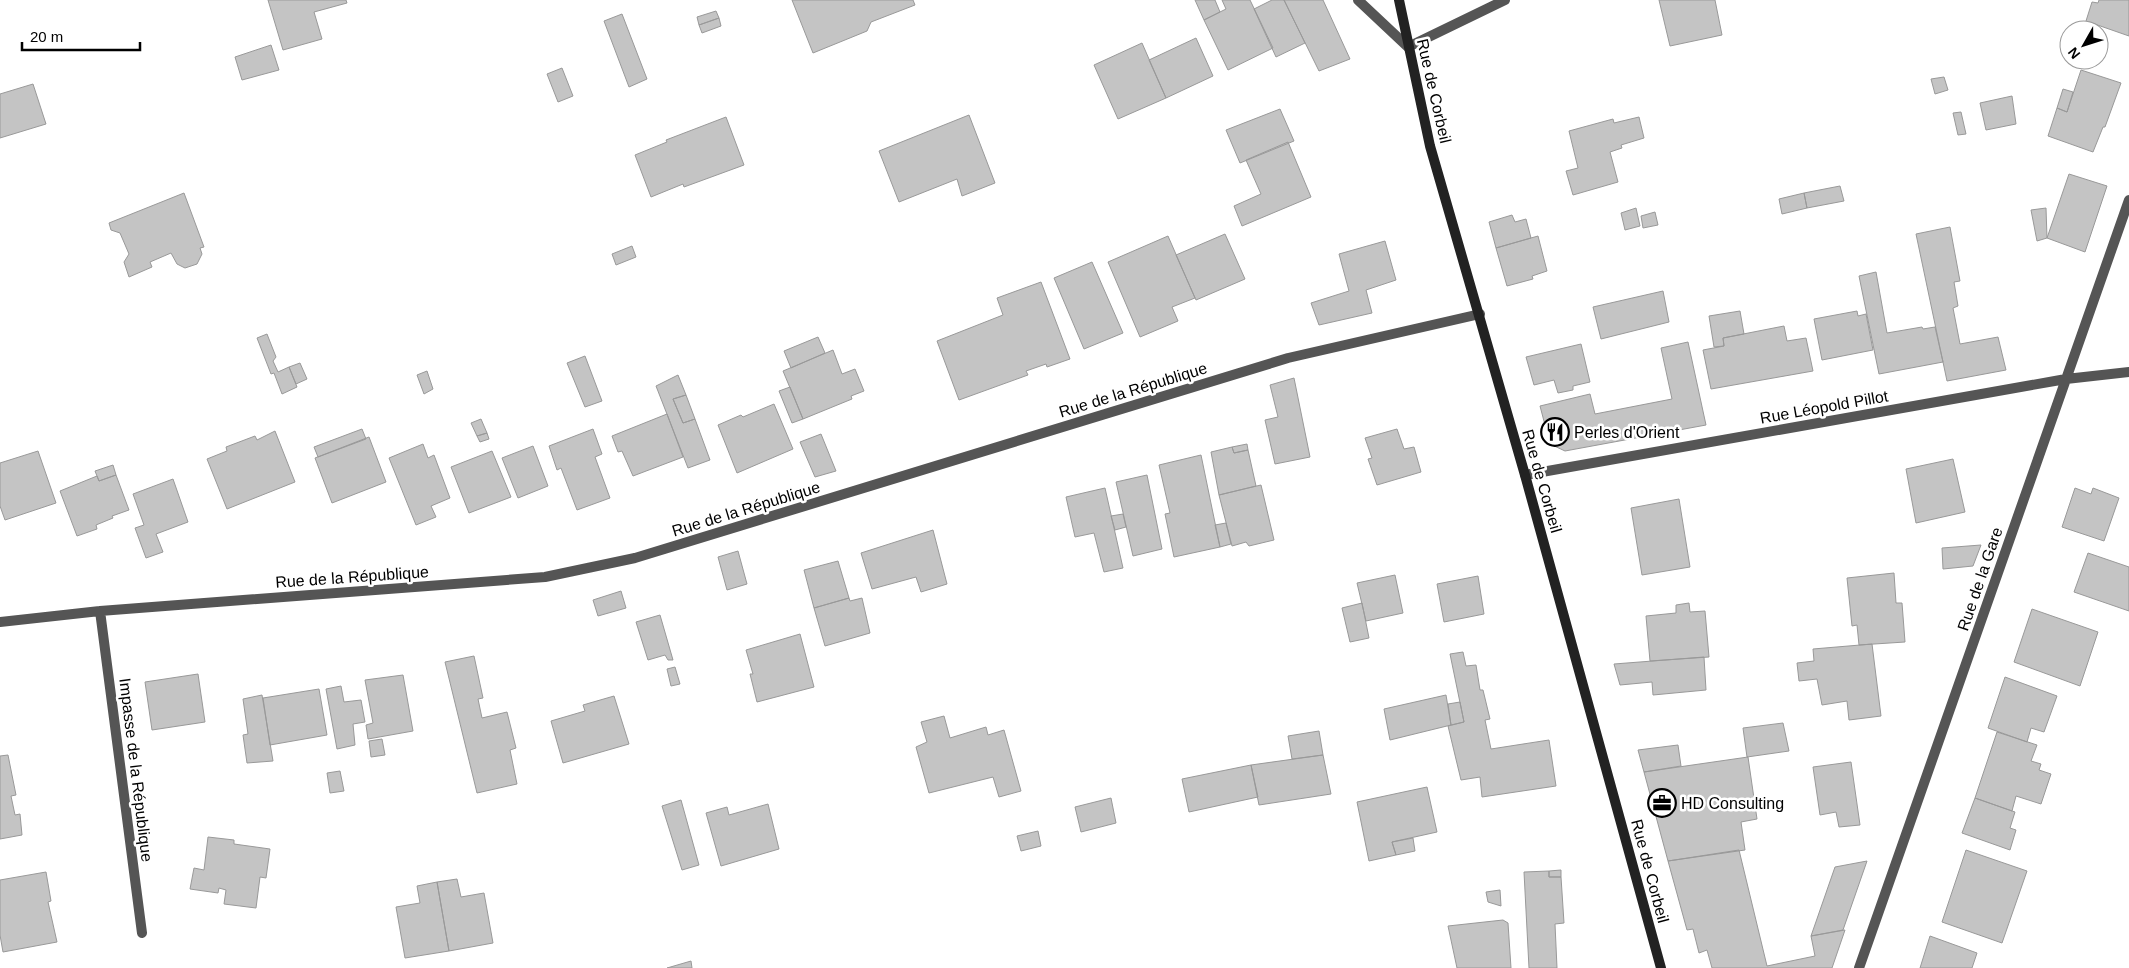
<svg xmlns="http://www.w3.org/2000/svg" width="2129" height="968" font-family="Arial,sans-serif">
	<rect width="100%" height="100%" fill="#fff"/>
	<path fill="#c4c4c4" stroke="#999" d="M 268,0 L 346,0 L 347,3 L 314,12 L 322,39 L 283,50 Z
		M 792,0 L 913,0 L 915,5 L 871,22 L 867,31 L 813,53 Z
		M 1195,0 L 1215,0 L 1220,12 L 1204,20 Z
		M 1222,0 L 1250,0 L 1273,48 L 1228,70 L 1204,20 L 1226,9 Z
		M 1272,0 L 1284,0 L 1305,43 L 1276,57 L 1254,9 Z
		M 1284,0 L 1323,0 L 1350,59 L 1319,71 Z
		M 1659,0 L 1715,0 L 1722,35 L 1670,46 Z
		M 2099,0 L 2129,0 L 2129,36 L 2086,21 L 2092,2 L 2098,3 Z
		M 716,11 L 719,18 L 699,25 L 697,17 Z
		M 622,14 L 647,79 L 629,87 L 604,21 Z
		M 719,18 L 721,26 L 702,33 L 699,25 Z
		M 1196,38 L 1213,76 L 1166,98 L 1149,60 Z
		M 1142,43 L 1166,98 L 1118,119 L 1094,65 Z
		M 271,45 L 279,70 L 242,80 L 235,57 Z
		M 562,68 L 573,96 L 558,102 L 547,74 Z
		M 2081,70 L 2121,83 L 2105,127 L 2103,127 L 2093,152 L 2048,136 L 2057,108 L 2067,112 Z
		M 1944,77 L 1948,90 L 1935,94 L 1931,79 Z
		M 33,84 L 46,124 L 0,138 L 0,94 Z
		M 2063,89 L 2073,92 L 2067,112 L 2057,108 Z
		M 2012,96 L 2016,124 L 1986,130 L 1980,103 Z
		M 1280,109 L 1294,141 L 1240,163 L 1226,130 Z
		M 1961,112 L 1966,134 L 1958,135 L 1953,113 Z
		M 969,115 L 995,183 L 962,196 L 957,179 L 899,202 L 879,151 Z
		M 726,117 L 744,165 L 684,187 L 683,184 L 651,197 L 635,155 L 667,142 L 666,140 Z
		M 1639,117 L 1644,138 L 1621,145 L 1622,148 L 1610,152 L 1618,182 L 1573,195 L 1566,171 L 1578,168 L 1569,131 L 1613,119 L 1614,123 Z
		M 1288,142 L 1311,197 L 1242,226 L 1234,206 L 1261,194 L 1246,160 Z
		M 2069,174 L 2107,186 L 2085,252 L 2047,238 Z
		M 1840,186 L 1844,201 L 1807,208 L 1804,193 Z
		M 184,193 L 204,247 L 200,248 L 202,254 L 197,264 L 185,268 L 177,264 L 171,253 L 150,262 L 152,267 L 129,277 L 124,262 L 129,254 L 120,233 L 111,230 L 109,223 Z
		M 1804,193 L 1807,208 L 1782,214 L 1779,199 Z
		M 1636,208 L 1640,226 L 1625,230 L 1621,213 Z
		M 2046,208 L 2047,238 L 2037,241 L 2031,210 Z
		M 1655,212 L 1658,225 L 1643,228 L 1641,216 Z
		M 1512,215 L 1515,222 L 1526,219 L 1531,238 L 1496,248 L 1489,222 Z
		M 1950,227 L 1960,281 L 1954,282 L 1958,306 L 1953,308 L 1960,344 L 1998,337 L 2006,370 L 1947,381 L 1916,234 Z
		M 1225,234 L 1245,279 L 1196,300 L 1176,255 Z
		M 1168,236 L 1195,298 L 1172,307 L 1178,321 L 1140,337 L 1108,262 Z
		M 1538,236 L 1547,271 L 1532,276 L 1533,279 L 1507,286 L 1496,248 Z
		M 1385,241 L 1396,280 L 1366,290 L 1372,313 L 1319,325 L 1311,303 L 1349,291 L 1339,254 Z
		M 632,246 L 636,257 L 616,265 L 612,254 Z
		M 1092,262 L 1123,333 L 1084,349 L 1054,278 Z
		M 1876,272 L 1887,333 L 1922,327 L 1923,329 L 1935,327 L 1943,362 L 1879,374 L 1859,276 Z
		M 1041,282 L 1070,359 L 1047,367 L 1046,364 L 1026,371 L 1028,375 L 959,400 L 937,341 L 1003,315 L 997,298 Z
		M 1663,291 L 1669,322 L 1601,339 L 1593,307 Z
		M 1740,311 L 1744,334 L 1723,338 L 1724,346 L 1714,347 L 1709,316 Z
		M 1857,311 L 1858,316 L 1866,314 L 1873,350 L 1822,360 L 1814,319 Z
		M 1784,326 L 1787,341 L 1806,338 L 1813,371 L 1711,389 L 1703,350 L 1724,346 L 1723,338 Z
		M 267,334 L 276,357 L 273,361 L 278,372 L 289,367 L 297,387 L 282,394 L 274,373 L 271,374 L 257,338 Z
		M 818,337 L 825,353 L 791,368 L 784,351 Z
		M 1688,342 L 1706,425 L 1565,451 L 1550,444 L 1540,406 L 1590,394 L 1595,414 L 1672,399 L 1661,348 Z
		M 1581,344 L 1590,382 L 1573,386 L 1573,390 L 1558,393 L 1554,380 L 1534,385 L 1526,357 Z
		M 833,350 L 842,374 L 855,369 L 864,391 L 851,396 L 852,399 L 803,419 L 783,371 Z
		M 585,356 L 602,401 L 585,407 L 567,363 Z
		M 300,363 L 307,379 L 296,384 L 289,367 Z
		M 427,371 L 433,389 L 424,394 L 417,375 Z
		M 678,375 L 686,395 L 673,399 L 683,423 L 695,419 L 710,460 L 688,468 L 656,386 Z
		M 1294,378 L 1310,457 L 1275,464 L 1265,420 L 1278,417 L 1270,385 Z
		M 790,387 L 803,419 L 792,423 L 779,391 Z
		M 686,395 L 695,419 L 683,423 L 673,399 Z
		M 774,404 L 793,449 L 737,473 L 718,425 L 741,415 L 743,417 Z
		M 667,414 L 683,457 L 633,476 L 622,451 L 618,452 L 612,436 Z
		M 481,419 L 487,433 L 477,436 L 471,423 Z
		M 362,429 L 366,439 L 318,457 L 314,447 Z
		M 593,429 L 602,454 L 595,457 L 610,498 L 577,510 L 561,468 L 557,470 L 549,446 Z
		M 1397,429 L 1404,449 L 1414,447 L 1421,472 L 1377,485 L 1368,459 L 1372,458 L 1365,438 Z
		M 275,431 L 295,482 L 227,509 L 207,459 L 227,451 L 226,447 L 255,436 L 257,440 Z
		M 487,433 L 489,439 L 480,442 L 477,436 Z
		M 821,434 L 836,471 L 815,477 L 800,442 Z
		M 369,437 L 386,482 L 332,503 L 315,458 Z
		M 423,444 L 428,458 L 434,455 L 450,498 L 431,506 L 436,517 L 416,525 L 389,458 Z
		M 1247,444 L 1248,450 L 1234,453 L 1232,447 Z
		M 533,446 L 548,486 L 518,498 L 502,458 Z
		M 1232,447 L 1234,453 L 1248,450 L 1256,486 L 1219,495 L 1211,452 Z
		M 38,451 L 56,503 L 5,520 L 0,506 L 0,463 Z
		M 492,451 L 511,497 L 469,513 L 451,467 Z
		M 1201,455 L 1220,547 L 1174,557 L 1165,514 L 1170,513 L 1159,465 Z
		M 1953,459 L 1965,512 L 1916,523 L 1906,469 Z
		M 113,465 L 116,475 L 99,481 L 95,471 Z
		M 116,475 L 129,510 L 112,516 L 113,518 L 96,525 L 97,529 L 77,536 L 60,491 L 97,476 L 99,481 Z
		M 1147,475 L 1162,549 L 1133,556 L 1116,482 Z
		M 173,479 L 188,522 L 156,534 L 163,552 L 146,558 L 135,528 L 144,525 L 133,494 Z
		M 1261,485 L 1274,540 L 1249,546 L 1246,542 L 1232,546 L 1219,495 Z
		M 1105,488 L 1123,568 L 1104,572 L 1094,533 L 1075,537 L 1066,497 Z
		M 2075,488 L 2091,494 L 2093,488 L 2119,498 L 2104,541 L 2062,527 Z
		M 1679,499 L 1690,567 L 1642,575 L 1631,508 Z
		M 1123,514 L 1126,527 L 1115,530 L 1111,516 Z
		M 1226,523 L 1231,544 L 1220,547 L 1215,525 Z
		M 933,530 L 947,584 L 921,592 L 916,577 L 872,589 L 861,553 Z
		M 1981,545 L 1973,566 L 1943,569 L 1942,548 Z
		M 738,551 L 747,584 L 727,590 L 718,557 Z
		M 2088,553 L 2129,567 L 2129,611 L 2074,592 Z
		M 838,561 L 849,598 L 814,608 L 804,570 Z
		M 1894,573 L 1896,603 L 1902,603 L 1905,642 L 1859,645 L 1857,625 L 1852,626 L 1847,578 Z
		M 1395,575 L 1403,613 L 1366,621 L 1357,583 Z
		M 1478,576 L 1484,614 L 1444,622 L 1437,584 Z
		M 621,591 L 626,608 L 598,616 L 593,600 Z
		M 849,598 L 850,601 L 862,598 L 870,633 L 825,646 L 814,608 Z
		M 1362,603 L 1369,638 L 1350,642 L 1342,608 Z
		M 1689,603 L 1690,612 L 1705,611 L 1709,657 L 1650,661 L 1646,616 L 1676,613 L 1676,605 Z
		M 2032,609 L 2098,632 L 2080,686 L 2014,662 Z
		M 660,615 L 673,660 L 668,660 L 665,655 L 648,660 L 636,622 Z
		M 800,634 L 814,687 L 757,702 L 750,674 L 753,674 L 746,650 Z
		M 1872,644 L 1881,716 L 1849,720 L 1847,701 L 1822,705 L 1817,679 L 1799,681 L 1797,663 L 1814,661 L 1813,649 Z
		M 1463,652 L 1466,666 L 1476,665 L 1480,690 L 1483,690 L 1490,719 L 1485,720 L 1491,749 L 1549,740 L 1556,786 L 1482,797 L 1480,777 L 1461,780 L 1448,726 L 1464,722 L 1450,654 Z
		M 474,656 L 483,698 L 478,699 L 482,718 L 507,712 L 516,748 L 510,750 L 517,784 L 477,793 L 445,662 Z
		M 1704,657 L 1706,690 L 1653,695 L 1652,682 L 1620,685 L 1614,664 Z
		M 675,667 L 680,684 L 671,686 L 667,669 Z
		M 198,674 L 205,722 L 152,730 L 145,682 Z
		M 403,675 L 413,731 L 368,739 L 366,725 L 373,723 L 365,680 Z
		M 2005,677 L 2057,696 L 2044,732 L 2031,728 L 2027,742 L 1988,728 Z
		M 341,686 L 344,702 L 361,700 L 365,722 L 353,724 L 355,745 L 337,749 L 326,689 Z
		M 319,689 L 327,735 L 270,745 L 263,698 Z
		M 262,695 L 273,761 L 247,763 L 243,735 L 248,734 L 243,699 Z
		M 1446,695 L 1451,725 L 1390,740 L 1384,709 Z
		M 614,696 L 629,744 L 563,763 L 551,721 L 585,711 L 583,705 Z
		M 1460,702 L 1464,722 L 1451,725 L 1448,704 Z
		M 944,716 L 950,738 L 986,727 L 988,735 L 1004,730 L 1021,791 L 999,797 L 993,777 L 929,793 L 916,747 L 927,742 L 921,722 Z
		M 1783,723 L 1789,751 L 1747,757 L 1743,728 Z
		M 1319,731 L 1323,755 L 1292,759 L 1288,736 Z
		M 1997,732 L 2037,745 L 2031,761 L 2041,764 L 2039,770 L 2051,774 L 2041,804 L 2016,796 L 2012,811 L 1975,798 Z
		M 382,739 L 385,755 L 371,757 L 369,741 Z
		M 1678,745 L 1681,766 L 1644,772 L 1638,750 Z
		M 8,755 L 16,795 L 11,796 L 15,815 L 20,814 L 22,835 L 0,839 L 0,756 Z
		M 1323,755 L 1331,794 L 1259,805 L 1251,765 Z
		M 1748,757 L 1757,819 L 1741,822 L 1745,850 L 1668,861 L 1644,772 Z
		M 1851,762 L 1860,825 L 1839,827 L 1836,812 L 1820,815 L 1813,767 Z
		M 1251,765 L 1258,797 L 1189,812 L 1182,779 Z
		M 340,771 L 344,791 L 330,793 L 327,773 Z
		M 1427,787 L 1437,832 L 1392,842 L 1396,855 L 1369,861 L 1357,802 Z
		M 1111,798 L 1116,823 L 1081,832 L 1075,807 Z
		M 1975,798 L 2015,812 L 2010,828 L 2016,830 L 2010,850 L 1962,833 Z
		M 681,800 L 699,865 L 682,870 L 662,806 Z
		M 768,804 L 779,849 L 721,866 L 706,813 L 727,807 L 729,815 Z
		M 1038,831 L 1041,846 L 1021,851 L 1017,836 Z
		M 208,837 L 234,840 L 234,844 L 270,849 L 266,878 L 260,877 L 256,908 L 224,904 L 226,890 L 219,888 L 218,893 L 190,889 L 194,868 L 204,870 Z
		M 1413,838 L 1415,851 L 1396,855 L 1392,842 Z
		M 1739,850 L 1767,966 L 1815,956 L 1811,936 L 1845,930 L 1832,968 L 1712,968 L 1707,950 L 1699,953 L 1693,929 L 1687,930 L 1668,861 Z
		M 1966,850 L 2027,871 L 2002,943 L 1942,922 Z
		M 1867,861 L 1843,930 L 1811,936 L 1835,867 Z
		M 1561,870 L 1561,877 L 1549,877 L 1549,871 Z
		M 1549,871 L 1549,877 L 1561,877 L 1564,923 L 1555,924 L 1557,968 L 1529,968 L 1524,872 Z
		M 46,872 L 51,901 L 48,902 L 57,942 L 3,952 L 0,935 L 0,880 Z
		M 457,879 L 461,897 L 484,893 L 493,943 L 449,951 L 437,882 Z
		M 437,882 L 449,951 L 405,958 L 396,907 L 420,903 L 417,886 Z
		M 1500,890 L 1501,906 L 1488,902 L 1486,892 Z
		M 1503,920 L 1508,923 L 1511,968 L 1457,968 L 1448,926 Z
		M 1930,936 L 1977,953 L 1972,968 L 1920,968 Z
		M 691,961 L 692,968 L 667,968 Z"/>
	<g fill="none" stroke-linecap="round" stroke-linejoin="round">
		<path stroke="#555" stroke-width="10" d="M 1358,0 L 1408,47 L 1505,0
			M 1525,475 L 2066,379 L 2129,372
			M 100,611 L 142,933
			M 0,622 L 100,611 L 545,577 L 635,558 L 1288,358 L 1480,314
			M 1859,968 L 2129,200"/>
		<path stroke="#222" stroke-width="10" d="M 1399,0 L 1430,146 L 1525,475 L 1661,968"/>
	</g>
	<defs>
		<symbol id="restaurant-ring" viewBox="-11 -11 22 22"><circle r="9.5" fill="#fff" stroke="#000" stroke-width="1.5"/><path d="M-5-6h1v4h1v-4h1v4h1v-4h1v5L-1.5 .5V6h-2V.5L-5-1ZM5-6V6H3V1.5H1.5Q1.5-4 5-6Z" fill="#000"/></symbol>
		<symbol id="office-ring" viewBox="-11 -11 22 22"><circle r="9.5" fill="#fff" stroke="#000" stroke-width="1.5"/><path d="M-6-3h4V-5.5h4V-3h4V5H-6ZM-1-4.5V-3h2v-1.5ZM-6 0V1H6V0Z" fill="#000"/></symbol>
	</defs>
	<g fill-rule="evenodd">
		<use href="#restaurant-ring" x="1539" y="416" width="32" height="32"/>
		<use href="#office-ring" x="1646" y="787" width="32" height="32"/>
	</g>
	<g text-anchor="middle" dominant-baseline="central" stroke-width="5" stroke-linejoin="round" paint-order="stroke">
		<g font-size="16" fill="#000" stroke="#fff">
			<text transform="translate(1434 91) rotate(77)">Rue de Corbeil</text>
			<text transform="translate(1133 390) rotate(-17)">Rue de la République</text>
			<text transform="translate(1824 407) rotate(-10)">Rue Léopold Pillot</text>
			<text transform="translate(1542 481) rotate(74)">Rue de Corbeil</text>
			<text transform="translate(746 509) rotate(-17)">Rue de la République</text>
			<text transform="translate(352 577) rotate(-4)">Rue de la République</text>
			<text transform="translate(1980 579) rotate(-71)">Rue de la Gare</text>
			<text transform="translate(136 770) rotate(83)">Impasse de la République</text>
			<text transform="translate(1650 871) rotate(75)">Rue de Corbeil</text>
		</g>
		<g font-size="16" fill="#000" stroke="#fff" text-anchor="start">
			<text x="1574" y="432">Perles d'Orient</text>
			<text x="1681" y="803">HD Consulting</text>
		</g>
	</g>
	<g transform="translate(2084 45) rotate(231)"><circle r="24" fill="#ffffff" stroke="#999999"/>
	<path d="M0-4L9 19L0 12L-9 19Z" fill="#000000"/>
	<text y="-8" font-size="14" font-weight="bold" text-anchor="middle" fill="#000000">N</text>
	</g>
	<path d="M22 42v8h118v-8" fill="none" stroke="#000000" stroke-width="2.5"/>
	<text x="30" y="42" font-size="15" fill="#000000" stroke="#ffffff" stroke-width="4" paint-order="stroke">20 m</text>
</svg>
